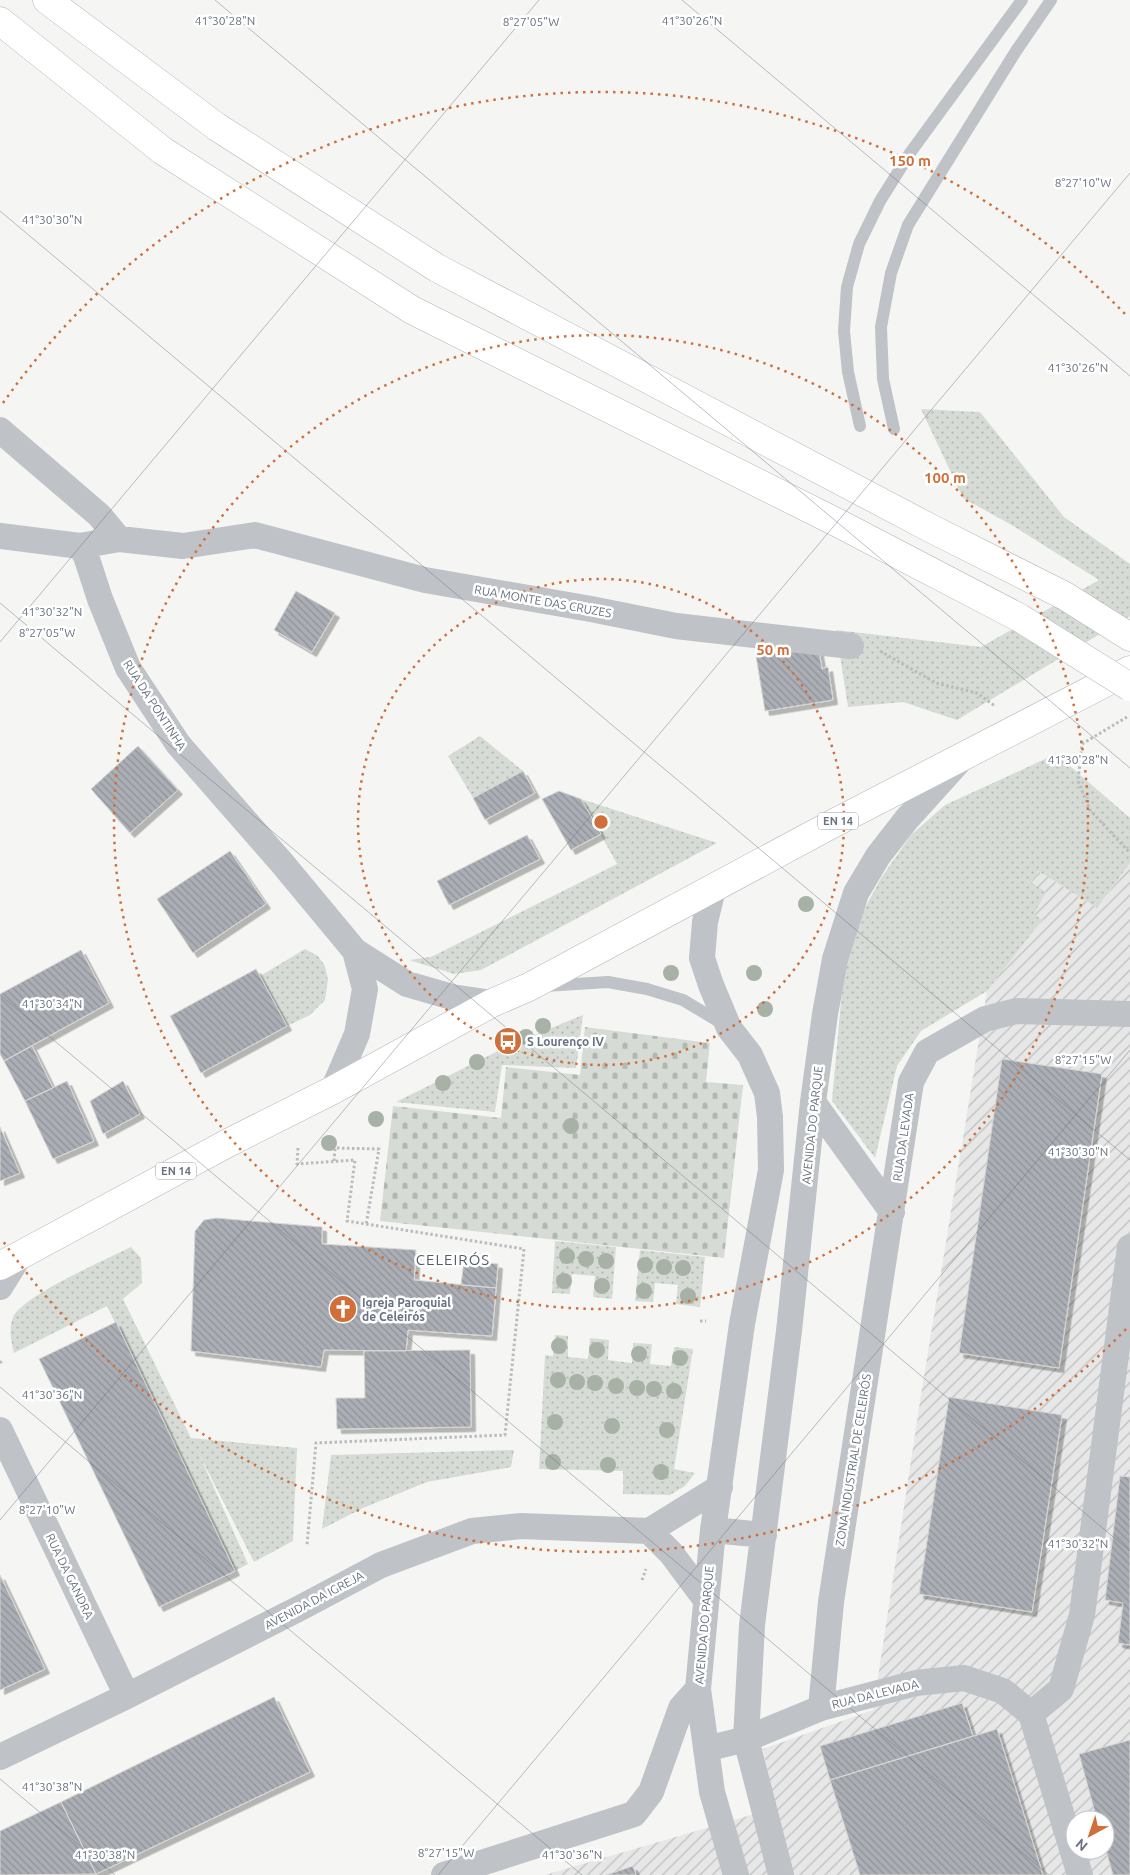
<svg xmlns="http://www.w3.org/2000/svg" width="1130" height="1875" font-family="Ubuntu,sans-serif">
	<defs>
		<pattern id="industrial-furrows" width="10" height="10" patternUnits="userSpaceOnUse" patternTransform="scale(1.25)"><rect width="10" height="10" fill="#e6e7e6"/><path d="M-1 1l2-2M0 10L10 0M9 11l2-2" fill="none" stroke="#bec0c0"/></pattern>
		<pattern id="grass-dots" width="8" height="8" patternUnits="userSpaceOnUse" patternTransform="scale(1.25)"><rect width="8" height="8" fill="#d6dcd5"/><path d="M2 2h.1M6 6h.1" fill="none" stroke="#b1b7b2" stroke-width="1.8" stroke-linecap="round"/></pattern>
		<pattern id="cemetery-stones" width="16" height="16" patternUnits="userSpaceOnUse" patternTransform="scale(1.25)"><rect width="16" height="16" fill="#d6dcd5"/><path d="M2 7V4a2 2 0 0 1 4 0v3zM10 15v-3a2 2 0 0 1 4 0v3z" fill="#b1b7b2"/></pattern>
		<pattern id="building-back-hatch" width="6" height="6" patternUnits="userSpaceOnUse" patternTransform="scale(1.25)"><rect width="6" height="6" fill="#abafb5"/><path d="M-1 5l2 2M0 0l6 6M5-1l2 2" fill="none" stroke="#8f9398"/></pattern>
		<filter id="shadow"><feDropShadow dx="4.5" dy="4.5" stdDeviation="0" flood-color="#0004"/></filter>
	</defs>
	<rect width="100%" height="100%" fill="#f5f6f3"/>
	<path fill="url(#industrial-furrows)" fill-rule="evenodd" d="M 1130,863 L 1130,1875 L 545,1875 L 775,1808 L 763,1749 L 873,1710 L 921,1395 L 987,991 L 1042,920 L 1034,915 L 1031,882 L 1038,871 L 1097,908 ZM 1075,1820 L 1105,1820 L 1105,1850 L 1075,1850 Z"/>
	<path fill="url(#grass-dots)" d="M 921,409 L 980,412 L 1064,517 L 1130,564 L 1130,616 L 957,720 L 903,702 L 848,707 L 836,630 L 981,647 L 1099,580 L 1015,527 L 963,498 Z
		M 480,736 L 523,771 L 473,798 L 448,756 Z
		M 1056,754 L 1130,818 L 1130,863 L 1097,908 L 1038,871 L 1031,882 L 1046,892 L 1034,914 L 1042,920 L 987,991 L 921,1031 L 897,1066 L 875,1158 L 832,1101 L 844,968 L 858,921 L 881,878 L 911,835 L 945,805 Z
		M 581,799 L 717,843 L 481,970 L 454,974 L 409,960 L 431,957 L 617,864 Z
		M 305,949 L 318,956 L 325,966 L 328,980 L 325,1000 L 310,1015 L 287,1026 L 260,976 Z
		M 583,1015 L 576,1068 L 502,1065 L 495,1112 L 396,1102 L 510,1045 Z
		M 555,1241 L 616,1247 L 612,1299 L 593,1297 L 595,1276 L 572,1274 L 570,1294 L 552,1293 Z
		M 131,1247 L 141,1258 L 142,1283 L 123,1299 L 191,1438 L 297,1448 L 293,1541 L 254,1562 L 199,1454 L 248,1564 L 235,1571 L 107,1306 L 14,1353 C 11,1342 8,1327 14,1315 C 29,1293 105,1260 131,1247 Z
		M 640,1250 L 705,1257 L 700,1307 L 676,1304 L 678,1285 L 655,1283 L 653,1302 L 635,1301 Z
		M 555,1335 L 568,1336 L 568,1357 L 588,1359 L 590,1338 L 609,1340 L 608,1360 L 632,1363 L 633,1343 L 652,1344 L 650,1364 L 671,1366 L 674,1347 L 693,1349 L 674,1469 L 695,1473 L 685,1486 L 670,1495 L 623,1494 L 623,1471 L 539,1469 L 545,1355 L 553,1356 Z
		M 514,1450 L 511,1467 L 427,1482 L 363,1508 L 322,1529 L 331,1455 Z"/>
	<path fill="url(#cemetery-stones)" d="M 585,1027 L 710,1043 L 706,1082 L 743,1085 L 724,1258 L 380,1221 L 393,1106 L 501,1118 L 506,1067 L 580,1075 Z"/>
	<path fill="url(#building-back-hatch)" stroke="#d7d7d5" filter="url(#shadow)" d="M 296,591 L 335,613 L 312,652 L 274,630 Z
		M 818,646 L 822,669 L 828,667 L 833,700 L 765,711 L 756,656 Z
		M 138,746 L 178,790 L 130,833 L 91,789 Z
		M 523,771 L 535,793 L 485,820 L 473,798 Z
		M 559,791 L 581,799 L 601,834 L 571,850 L 542,799 Z
		M 527,835 L 540,859 L 449,905 L 437,881 Z
		M 230,851 L 266,904 L 193,953 L 157,899 Z
		M 81,950 L 109,1003 L 4,1061 L 0,1054 L 0,994 Z
		M 256,969 L 287,1026 L 201,1073 L 170,1016 Z
		M 32,1046 L 53,1088 L 25,1101 L 4,1061 Z
		M 1002,1059 L 1102,1074 L 1059,1368 L 959,1353 Z
		M 67,1081 L 94,1141 L 53,1159 L 25,1101 Z
		M 123,1081 L 140,1114 L 103,1134 L 90,1101 Z
		M 0,1127 L 20,1173 L 0,1181 Z
		M 216,1218 L 322,1227 L 322,1244 L 416,1250 L 414,1280 L 496,1288 L 492,1336 L 408,1330 L 406,1351 L 324,1350 L 321,1367 L 191,1351 L 195,1231 L 204,1220 Z
		M 464,1260 L 498,1264 L 496,1288 L 461,1285 Z
		M 116,1322 L 235,1571 L 159,1607 L 39,1359 Z
		M 470,1350 L 471,1427 L 337,1429 L 336,1398 L 365,1398 L 364,1351 Z
		M 949,1397 L 1062,1415 L 1032,1612 L 919,1594 Z
		M 1120,1476 L 1130,1477 L 1130,1645 L 1118,1643 L 1123,1603 L 1105,1600 Z
		M 0,1575 L 45,1669 L 0,1690 Z
		M 274,1697 L 310,1772 L 96,1874 L 61,1802 Z
		M 962,1703 L 973,1736 L 830,1780 L 820,1746 Z
		M 997,1729 L 1043,1875 L 860,1875 L 830,1780 Z
		M 1130,1740 L 1130,1875 L 1113,1875 L 1105,1847 L 1105,1820 L 1097,1820 L 1079,1754 Z
		M 61,1802 L 96,1874 L 0,1875 L 0,1831 Z
		M 633,1866 L 636,1875 L 606,1875 Z"/>
	<g fill="none" stroke-linecap="round" stroke-linejoin="round">
		<defs>
			<path id="primary" d="M 0,1266 L 228,1143 L 333,1090 L 492,1003 L 529,987 L 836,822 L 1130,670"/>
			<path id="motorway" d="M 47,0 L 217,127 L 437,268 L 932,529 L 1065,596 L 1130,637
				M 0,21 L 163,151 L 412,310 L 836,522 L 1020,618"/>
		</defs>
		<use href="#primary" stroke="#b3b6ba" stroke-width="29"/>
		<use href="#motorway" stroke="#b2b5b8" stroke-width="29"/>
		<path stroke="#b9bbbe" stroke-width="3" stroke-dasharray="2.5 2.5" stroke-linecap="butt" d="M 880,651 L 936,683 L 977,693 L 995,706
			M 1127,717 L 1082,744 L 1078,781 L 1090,810 L 1130,853
			M 298,1148 L 297,1164 L 355,1160 L 347,1221 L 524,1249 L 505,1435 L 316,1443 L 307,1545
			M 334,1161 L 335,1148 L 379,1149 L 366,1225
			M 700,1321 L 706,1321
			M 0,1363 L 2,1361
			M 642,1580 L 646,1569"/>
		<path stroke="#bfc2c6" stroke-width="12" d="M 860,426 L 848,372 L 844,331 L 847,287 L 859,244 L 880,201 L 910,153 L 1022,0
			M 894,429 L 883,379 L 881,327 L 891,273 L 908,225 L 1016,51 L 1051,0
			M 544,986 L 608,982 L 647,989 L 683,1000 L 723,1024"/>
		<path stroke="#bfc2c6" stroke-width="26" d="M 0,430 L 99,515 L 119,539
			M 0,536 L 80,546 L 119,539 L 183,546 L 255,535 L 425,580 L 591,609 L 676,626 L 851,646
			M 80,546 L 86,556 L 100,599 L 128,668 L 178,744 L 282,863 L 355,951 L 407,984 L 452,997 L 492,1003
			M 713,889 L 705,922 L 702,958 L 711,985 L 729,1028 L 750,1055 L 767,1093 L 770,1117 L 771,1170 L 742,1324 L 713,1530 L 698,1689 L 712,1792 L 736,1875
			M 333,1090 L 357,1034 L 365,989 L 355,951
			M 813,1102 L 892,1212
			M 0,1287 L 20,1255
			M 0,1430 L 127,1696
			M 713,1530 L 764,1535
			M 649,1531 L 671,1553 L 706,1600
			M 821,1708 L 831,1602 L 911,1082 L 927,1052 L 985,1019 L 1016,1011 L 1130,1014
			M 1031,1714 L 1061,1689 L 1082,1615 L 1130,1247
			M 706,1749 L 746,1739 L 821,1708 L 916,1683 L 964,1678 L 1003,1691 L 1031,1714 L 1080,1875
			M 0,1757 L 127,1696 L 302,1607 L 381,1565 L 472,1531 L 521,1526 L 649,1531 L 720,1487
			M 444,1875 L 634,1814 L 651,1792 L 681,1708 L 698,1689
			M 781,1875 L 746,1739 L 752,1625 L 789,1331 L 813,1102 L 825,1014 L 835,959 L 856,893 L 878,856 L 906,820 L 962,758"/>
		<use href="#primary" stroke="#fff" stroke-width="28"/>
		<use href="#motorway" stroke="#fff" stroke-width="28"/>
		<defs>
			<path id="motorway-bridge" d="M 1020,618 L 1130,687"/>
		</defs>
		<use href="#motorway-bridge" stroke="#b2b5b8" stroke-width="29" stroke-linecap="butt"/>
		<use href="#motorway-bridge" stroke="#fff" stroke-width="28"/>
	</g>
	<g fill="#a7b1a5">
		<circle cx="806" cy="904" r="8"/>
		<circle cx="671" cy="973" r="8"/>
		<circle cx="754" cy="973" r="8"/>
		<circle cx="765" cy="1009" r="8"/>
		<circle cx="543" cy="1026" r="8"/>
		<circle cx="526" cy="1037" r="8"/>
		<circle cx="477" cy="1062" r="8"/>
		<circle cx="443" cy="1083" r="8"/>
		<circle cx="376" cy="1119" r="8"/>
		<circle cx="571" cy="1126" r="8"/>
		<circle cx="329" cy="1143" r="8"/>
		<circle cx="567" cy="1256" r="8"/>
		<circle cx="586" cy="1259" r="8"/>
		<circle cx="606" cy="1261" r="8"/>
		<circle cx="645" cy="1265" r="8"/>
		<circle cx="664" cy="1267" r="8"/>
		<circle cx="683" cy="1268" r="8"/>
		<circle cx="564" cy="1281" r="8"/>
		<circle cx="602" cy="1286" r="8"/>
		<circle cx="644" cy="1291" r="8"/>
		<circle cx="688" cy="1296" r="8"/>
		<circle cx="559" cy="1346" r="8"/>
		<circle cx="597" cy="1350" r="8"/>
		<circle cx="639" cy="1354" r="8"/>
		<circle cx="680" cy="1358" r="8"/>
		<circle cx="558" cy="1380" r="8"/>
		<circle cx="577" cy="1382" r="8"/>
		<circle cx="595" cy="1383" r="8"/>
		<circle cx="616" cy="1386" r="8"/>
		<circle cx="637" cy="1388" r="8"/>
		<circle cx="654" cy="1389" r="8"/>
		<circle cx="674" cy="1391" r="8"/>
		<circle cx="555" cy="1422" r="8"/>
		<circle cx="612" cy="1426" r="8"/>
		<circle cx="667" cy="1430" r="8"/>
		<circle cx="553" cy="1462" r="8"/>
		<circle cx="608" cy="1465" r="8"/>
		<circle cx="661" cy="1472" r="8"/>
	</g>
	<path fill="none" stroke="#687280" stroke-width="1" stroke-opacity="0.45" d="M 215,0 L 1130,768M 682,0 L 1130,376M 0,211 L 1130,1160M 0,603 L 1130,1551M 0,642 L 539,0M 0,995 L 1049,1875M 0,1387 L 582,1875M 0,1520 L 1130,173M 0,1779 L 115,1875M 438,1875 L 1130,1050"/>
	<g fill="none" stroke="#cf703a" stroke-width="2.5" stroke-dasharray="2.5 5">
		<circle cx="601" cy="822" r="243"/>
		<circle cx="601" cy="822" r="487"/>
		<path d="M1126 1329A730 730 0 0 1 3 1241M3 403A730 730 0 0 1 1126 315"/>
	</g>
	<defs>
		<symbol id="bus-disc" viewBox="-11 -11 22 22"><circle r="9.5" fill="#cf703a" stroke="#fff"/><path d="M-5-6H5V4H4V6H2V4H-2V6H-4V4H-5ZM-3.5-4V0h7V-4ZM-3.5 1.2v1.5H-2V1.2ZM2 1.2v1.5H3.5V1.2Z" fill="#fff"/></symbol>
		<symbol id="church-disc" viewBox="-11 -11 22 22"><circle r="9.5" fill="#cf703a" stroke="#fff"/><path d="M-1.2-6h2.4v3.5h3.3v2.4h-3.3V6h-2.4V-.1h-3.3v-2.4h3.3Z" fill="#fff"/></symbol>
	</defs>
	<g fill-rule="evenodd">
		<use href="#bus-disc" x="492" y="1025" width="32" height="32"/>
		<use href="#church-disc" x="327" y="1293" width="32" height="32"/>
	</g>
	<g text-anchor="middle" dominant-baseline="central" stroke-width="5" stroke-linejoin="round" paint-order="stroke">
		<g fill="#fff" stroke="#959ca6" stroke-width="1">
			<rect x="818" y="812.5" width="40" height="17" rx="4"/>
			<rect x="156" y="1162.5" width="40" height="17" rx="4"/>
		</g>
		<g font-size="11" font-weight="bold" fill="#687280">
			<text x="838" y="821">EN 14</text>
			<text x="176" y="1171">EN 14</text>
		</g>
		<g font-size="12" fill="#687280" stroke="#fff">
			<text transform="translate(543 601) rotate(10)">RUA MONTE DAS CRUZES</text>
			<text transform="translate(155 705) rotate(57)">RUA DA PONTINHA</text>
			<text transform="translate(812 1125) rotate(-84)">AVENIDA DO PARQUE</text>
			<text transform="translate(903 1137) rotate(-82)">RUA DA LEVADA</text>
			<text transform="translate(853 1460) rotate(-81)">ZONA INDUSTRIAL DE CELEIRÓS</text>
			<text transform="translate(70 1576) rotate(64)">RUA DA GANDRA</text>
			<text transform="translate(314 1600) rotate(-28)">AVENIDA DA IGREJA</text>
			<text transform="translate(704 1625) rotate(-85)">AVENIDA DO PARQUE</text>
			<text transform="translate(875 1694) rotate(-14)">RUA DA LEVADA</text>
		</g>
		<g font-size="12" font-weight="bold" fill="#687280" stroke="#fff" text-anchor="start">
			<text x="527" y="1041">S Lourenço IV</text>
			<text x="362" y="1302">Igreja Paroquial<tspan x="362" dy="14">de Celeirós</tspan></text>
		</g>
		<g font-size="15" letter-spacing="1" fill="#555d66" stroke="#fff">
			<text x="453" y="1259">CELEIRÓS</text>
		</g>
	</g>
	<g font-size="12" text-anchor="middle" fill="#687280" stroke="#fff" stroke-width="5" stroke-linejoin="round" paint-order="stroke">
		<text x="225" y="25">41°30'28"N</text>
		<text x="692" y="25">41°30'26"N</text>
		<text x="531" y="26">8°27'05"W</text>
		<text x="1083" y="187">8°27'10"W</text>
		<text x="52" y="224">41°30'30"N</text>
		<text x="1078" y="372">41°30'26"N</text>
		<text x="52" y="616">41°30'32"N</text>
		<text x="47" y="637">8°27'05"W</text>
		<text x="1078" y="764">41°30'28"N</text>
		<text x="52" y="1008">41°30'34"N</text>
		<text x="1083" y="1064">8°27'15"W</text>
		<text x="1078" y="1156">41°30'30"N</text>
		<text x="52" y="1399">41°30'36"N</text>
		<text x="47" y="1514">8°27'10"W</text>
		<text x="1078" y="1548">41°30'32"N</text>
		<text x="52" y="1791">41°30'38"N</text>
		<text x="446" y="1857">8°27'15"W</text>
		<text x="105" y="1859">41°30'38"N</text>
		<text x="572" y="1859">41°30'36"N</text>
	</g>
	<circle cx="601" cy="822" r="8" fill="#cf703a" stroke="#fff" stroke-width="2.5"/>
	<g font-size="15" text-anchor="middle" font-weight="bold" fill="#cf703a" stroke="#fff" stroke-width="5" stroke-linejoin="round" paint-order="stroke">
		<text x="910" y="166">150 m</text>
		<text x="945" y="483">100 m</text>
		<text x="773" y="655">50 m</text>
	</g>
	<g transform="translate(1090 1835) rotate(220)"><circle r="24" fill="#ffffff" stroke="#c3c7cc"/>
	<path d="M0-4L9 19L0 12L-9 19Z" fill="#cf703a"/>
	<text y="-8" font-size="14" font-weight="bold" text-anchor="middle" fill="#687280">N</text>
	</g>
</svg>
